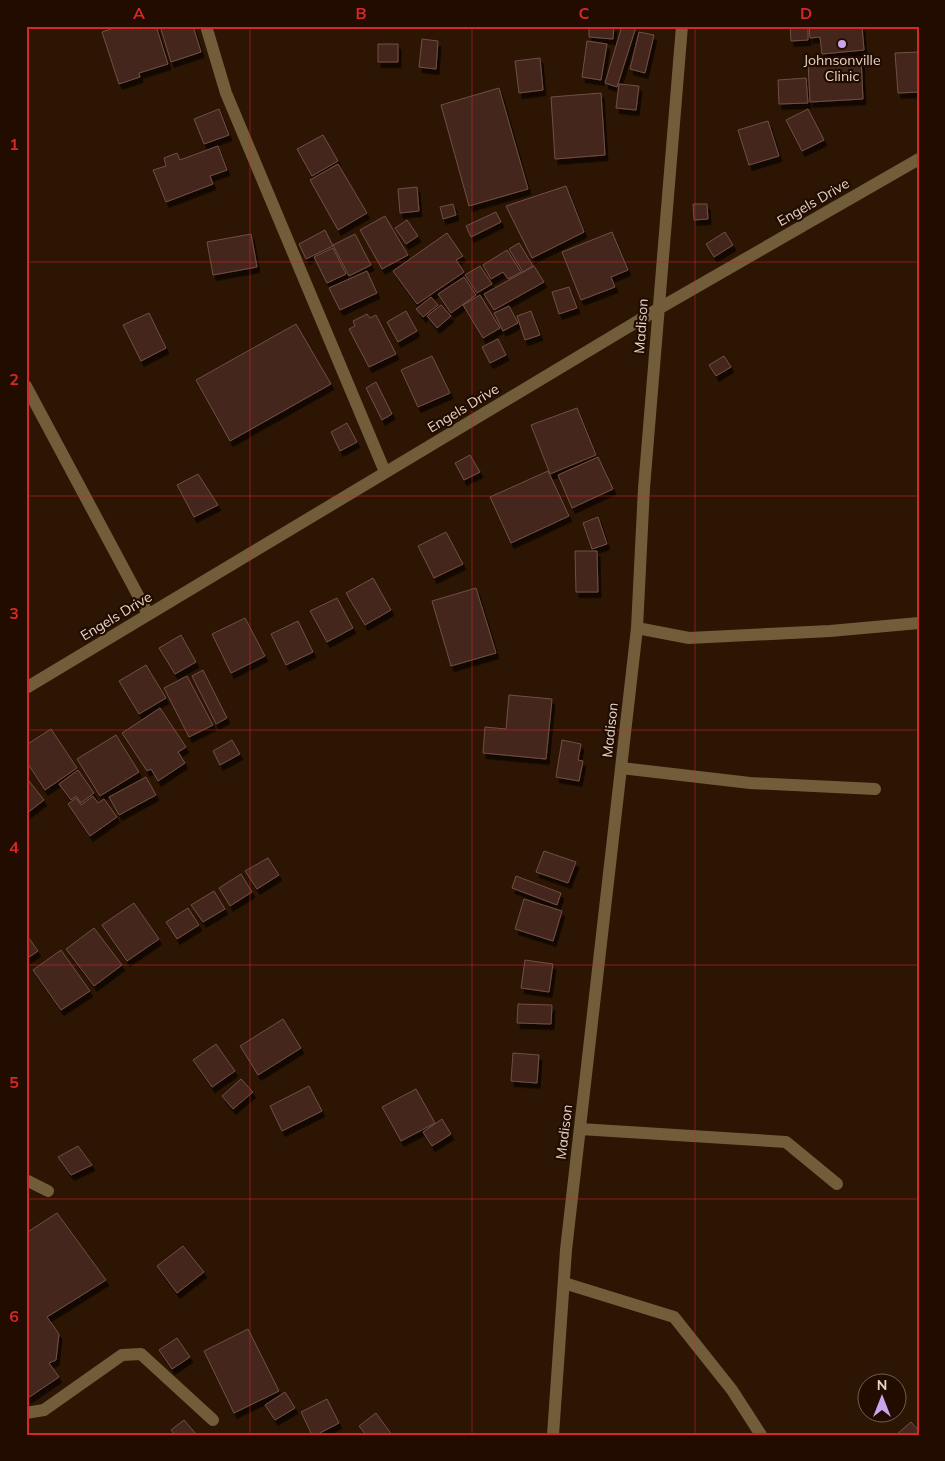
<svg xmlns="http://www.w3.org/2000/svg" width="945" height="1461" font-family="Mulish,sans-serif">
	<defs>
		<filter id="shadow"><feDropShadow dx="3" dy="5.5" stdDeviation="0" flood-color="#0009"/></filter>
	</defs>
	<rect width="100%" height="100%" fill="#2c1503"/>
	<path fill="#44261e" stroke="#704f45" filter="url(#shadow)" d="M 120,26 L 156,26 L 168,64 L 139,73 L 140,77 L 119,84 L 102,32 Z
		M 160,26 L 193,26 L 201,52 L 171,62 Z
		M 589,26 L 614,26 L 613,39 L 589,37 Z
		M 622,26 L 636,27 L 617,87 L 605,83 Z
		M 790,26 L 808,26 L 808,40 L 791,41 Z
		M 809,26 L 862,26 L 864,50 L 822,54 L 820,37 L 810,38 Z
		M 639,32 L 654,35 L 645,73 L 630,69 Z
		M 422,39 L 438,41 L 436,69 L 419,67 Z
		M 587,41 L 607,44 L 601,80 L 582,77 Z
		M 378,44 L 398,44 L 398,62 L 378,62 Z
		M 919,52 L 919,92 L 898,93 L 895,53 Z
		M 540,58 L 543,90 L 519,93 L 515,61 Z
		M 861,58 L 863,99 L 810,102 L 808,62 Z
		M 806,78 L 808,103 L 779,104 L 778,80 Z
		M 619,84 L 639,86 L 636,110 L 616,108 Z
		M 499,88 L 528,189 L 469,206 L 441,105 Z
		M 601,93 L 605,155 L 555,159 L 551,97 Z
		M 219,109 L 229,135 L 204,144 L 194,119 Z
		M 808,109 L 824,140 L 802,151 L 786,120 Z
		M 768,121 L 779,156 L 749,165 L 738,130 Z
		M 323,135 L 338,161 L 312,176 L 297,149 Z
		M 218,146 L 227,170 L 210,176 L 213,184 L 166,202 L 153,170 L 166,166 L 164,158 L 177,153 L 180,160 Z
		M 338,164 L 367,213 L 338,230 L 310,180 Z
		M 566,186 L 584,232 L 532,258 L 506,206 Z
		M 417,187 L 419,211 L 400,213 L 398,189 Z
		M 453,204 L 456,215 L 443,219 L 440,207 Z
		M 693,204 L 707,204 L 708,219 L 694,220 Z
		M 496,212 L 501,222 L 471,237 L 466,226 Z
		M 385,216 L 408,255 L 382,269 L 360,230 Z
		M 407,220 L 418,236 L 406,244 L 395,228 Z
		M 325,230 L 333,246 L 306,259 L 299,244 Z
		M 612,232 L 628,270 L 611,277 L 615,287 L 581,300 L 562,252 Z
		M 725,232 L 733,245 L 714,257 L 706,244 Z
		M 447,233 L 463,256 L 456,260 L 464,272 L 417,304 L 393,271 Z
		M 251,234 L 257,267 L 213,275 L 207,242 Z
		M 355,234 L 371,265 L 349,276 L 333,245 Z
		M 519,243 L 533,266 L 523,272 L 509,249 Z
		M 333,248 L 346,274 L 327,283 L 314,257 Z
		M 507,250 L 521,272 L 508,279 L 503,272 L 491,279 L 483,265 Z
		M 480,266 L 492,284 L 477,293 L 465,275 Z
		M 534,266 L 544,282 L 494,310 L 484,294 Z
		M 367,271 L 377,293 L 340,310 L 329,288 Z
		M 464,277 L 476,295 L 451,313 L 438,294 Z
		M 569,287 L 577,308 L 559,314 L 552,292 Z
		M 480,295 L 500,328 L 483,338 L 463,305 Z
		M 431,297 L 438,305 L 423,317 L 416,309 Z
		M 441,305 L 451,316 L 437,328 L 427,316 Z
		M 509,306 L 518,323 L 503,331 L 494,313 Z
		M 406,311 L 417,331 L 398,342 L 387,322 Z
		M 531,311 L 540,335 L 525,340 L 517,316 Z
		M 149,313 L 166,348 L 141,361 L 123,325 Z
		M 367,314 L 370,318 L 376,315 L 396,354 L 369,367 L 349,329 L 355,326 L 353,321 Z
		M 296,324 L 331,384 L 230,441 L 196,380 Z
		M 498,339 L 506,355 L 490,363 L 482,347 Z
		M 432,356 L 450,393 L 418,407 L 401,370 Z
		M 724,356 L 731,367 L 716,376 L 709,365 Z
		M 376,382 L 392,414 L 382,420 L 366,388 Z
		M 577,408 L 596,455 L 550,474 L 531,425 Z
		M 347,423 L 357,442 L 340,451 L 331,432 Z
		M 470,455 L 480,472 L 464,480 L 455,463 Z
		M 598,457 L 613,489 L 572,508 L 558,475 Z
		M 548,471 L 569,516 L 511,543 L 490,497 Z
		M 198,474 L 218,505 L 194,517 L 177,485 Z
		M 598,517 L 607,544 L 592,549 L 583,523 Z
		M 446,532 L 463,564 L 434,578 L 418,546 Z
		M 575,551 L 597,551 L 598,592 L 576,592 Z
		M 373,578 L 391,610 L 365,625 L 346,593 Z
		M 476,588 L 496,653 L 451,666 L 432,601 Z
		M 337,598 L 353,628 L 327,642 L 310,611 Z
		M 245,618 L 265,656 L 231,673 L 212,634 Z
		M 298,621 L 313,652 L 286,665 L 271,634 Z
		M 181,635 L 196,662 L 175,674 L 159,648 Z
		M 146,665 L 166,698 L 139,714 L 119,681 Z
		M 203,670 L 227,718 L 216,724 L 192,676 Z
		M 187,676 L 213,725 L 189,737 L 164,688 Z
		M 509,695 L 552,699 L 546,759 L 483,753 L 485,727 L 506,729 Z
		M 160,708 L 186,747 L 178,752 L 185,763 L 158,781 L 151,769 L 147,771 L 122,733 Z
		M 51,729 L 77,768 L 45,790 L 26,761 L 26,745 Z
		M 116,735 L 139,772 L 100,796 L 77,759 Z
		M 232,740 L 240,754 L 220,765 L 213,751 Z
		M 562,740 L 581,744 L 578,760 L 583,761 L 579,781 L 556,777 Z
		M 78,770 L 94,793 L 81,803 L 76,796 L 71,800 L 59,784 Z
		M 26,777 L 44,800 L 26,814 Z
		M 146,777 L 156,795 L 119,815 L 109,797 Z
		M 93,796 L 98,803 L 104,799 L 117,817 L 90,836 L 68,804 L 76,798 L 81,805 Z
		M 544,851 L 576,862 L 568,883 L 536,872 Z
		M 268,858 L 279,875 L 257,889 L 245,871 Z
		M 241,874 L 252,892 L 230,906 L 219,888 Z
		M 516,876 L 561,893 L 557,905 L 512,888 Z
		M 214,891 L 225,909 L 203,922 L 191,905 Z
		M 524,899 L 562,911 L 553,941 L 515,929 Z
		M 134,903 L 159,939 L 127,961 L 102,925 Z
		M 188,908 L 199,925 L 177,939 L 166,922 Z
		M 94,928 L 122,965 L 94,986 L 66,949 Z
		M 26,934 L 38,951 L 26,959 Z
		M 61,950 L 90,991 L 61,1010 L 33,970 Z
		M 525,960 L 553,964 L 549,992 L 521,988 Z
		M 518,1004 L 552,1005 L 551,1024 L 517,1023 Z
		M 283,1019 L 301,1048 L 258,1075 L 240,1046 Z
		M 216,1044 L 235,1071 L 212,1087 L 193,1060 Z
		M 513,1053 L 539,1055 L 537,1083 L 511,1081 Z
		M 241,1079 L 253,1092 L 233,1109 L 222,1096 Z
		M 309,1086 L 322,1111 L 282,1131 L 270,1106 Z
		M 416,1089 L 435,1123 L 401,1141 L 382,1107 Z
		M 442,1119 L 451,1134 L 432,1146 L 423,1132 Z
		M 78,1146 L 92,1165 L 71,1175 L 58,1157 Z
		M 57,1213 L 106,1280 L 47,1317 L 59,1334 L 56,1360 L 49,1363 L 59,1377 L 28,1398 L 26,1396 L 26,1233 Z
		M 183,1246 L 204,1272 L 177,1293 L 157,1266 Z
		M 248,1329 L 279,1391 L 234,1413 L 204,1351 Z
		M 177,1338 L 190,1357 L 172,1369 L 159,1350 Z
		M 285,1392 L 295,1408 L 275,1420 L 265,1405 Z
		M 327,1399 L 339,1423 L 316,1435 L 312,1435 L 301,1412 Z
		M 376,1413 L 392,1435 L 366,1435 L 359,1426 Z
		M 184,1420 L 196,1434 L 195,1435 L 175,1435 L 171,1430 Z
		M 911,1422 L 919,1431 L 919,1435 L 896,1435 Z"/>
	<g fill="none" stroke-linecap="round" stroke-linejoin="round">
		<path stroke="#715d39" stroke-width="12" d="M 206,26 L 226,93 L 385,472
			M 26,386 L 148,614
			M 637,628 L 689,638 L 830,631 L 919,623
			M 26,688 L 658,309 L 919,159
			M 621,768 L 750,783 L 875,789
			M 580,1129 L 786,1142 L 837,1184
			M 26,1180 L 48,1191
			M 564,1283 L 674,1317 L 732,1390 L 761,1435
			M 26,1413 L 44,1410 L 122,1355 L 141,1354 L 213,1420
			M 553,1435 L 566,1250 L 637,628 L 644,488 L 682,26"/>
	</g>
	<path fill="none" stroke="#d62828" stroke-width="1" stroke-opacity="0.55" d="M 250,26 L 250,1435M 472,26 L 472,1435M 695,26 L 695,1435M 26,262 L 919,262M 26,496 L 919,496M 26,730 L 919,730M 26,965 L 919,965M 26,1199 L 919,1199"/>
	<circle fill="#c9a5ee" stroke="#220c00" stroke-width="2" cx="842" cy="44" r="5"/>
	<g text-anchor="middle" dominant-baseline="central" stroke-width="4.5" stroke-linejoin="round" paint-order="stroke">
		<g font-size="14" fill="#e5d4c9" stroke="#220c00">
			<text x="842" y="60">Johnsonville<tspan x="842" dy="16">Clinic</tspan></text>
		</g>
		<g font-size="14" fill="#e5d4c9" stroke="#220c00">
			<text transform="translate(813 202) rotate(-30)">Engels Drive</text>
			<text transform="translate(641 326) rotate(-86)">Madison</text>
			<text transform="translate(463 408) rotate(-31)">Engels Drive</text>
			<text transform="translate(116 616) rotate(-31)">Engels Drive</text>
			<text transform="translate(610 730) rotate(-84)">Madison</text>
			<text transform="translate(564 1132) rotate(-83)">Madison</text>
		</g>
	</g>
	<rect width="945" height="1461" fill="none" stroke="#220c00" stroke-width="55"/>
	<g transform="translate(882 1398)"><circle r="24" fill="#220c00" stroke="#705c50"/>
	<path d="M0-4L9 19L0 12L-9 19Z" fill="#c9a5ee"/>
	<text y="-8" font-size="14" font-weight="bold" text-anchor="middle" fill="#e5d4c9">N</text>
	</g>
	<rect x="28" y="28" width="890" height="1406" fill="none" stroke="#d62828" stroke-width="2"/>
	<g font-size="16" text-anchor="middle" font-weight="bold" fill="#d62828">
		<text x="139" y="19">A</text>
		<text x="361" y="19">B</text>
		<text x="584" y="19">C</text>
		<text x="806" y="19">D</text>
		<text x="14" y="150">1</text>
		<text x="14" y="385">2</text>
		<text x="14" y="619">3</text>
		<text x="14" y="853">4</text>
		<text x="14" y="1088">5</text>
		<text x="14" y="1322">6</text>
	</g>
</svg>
